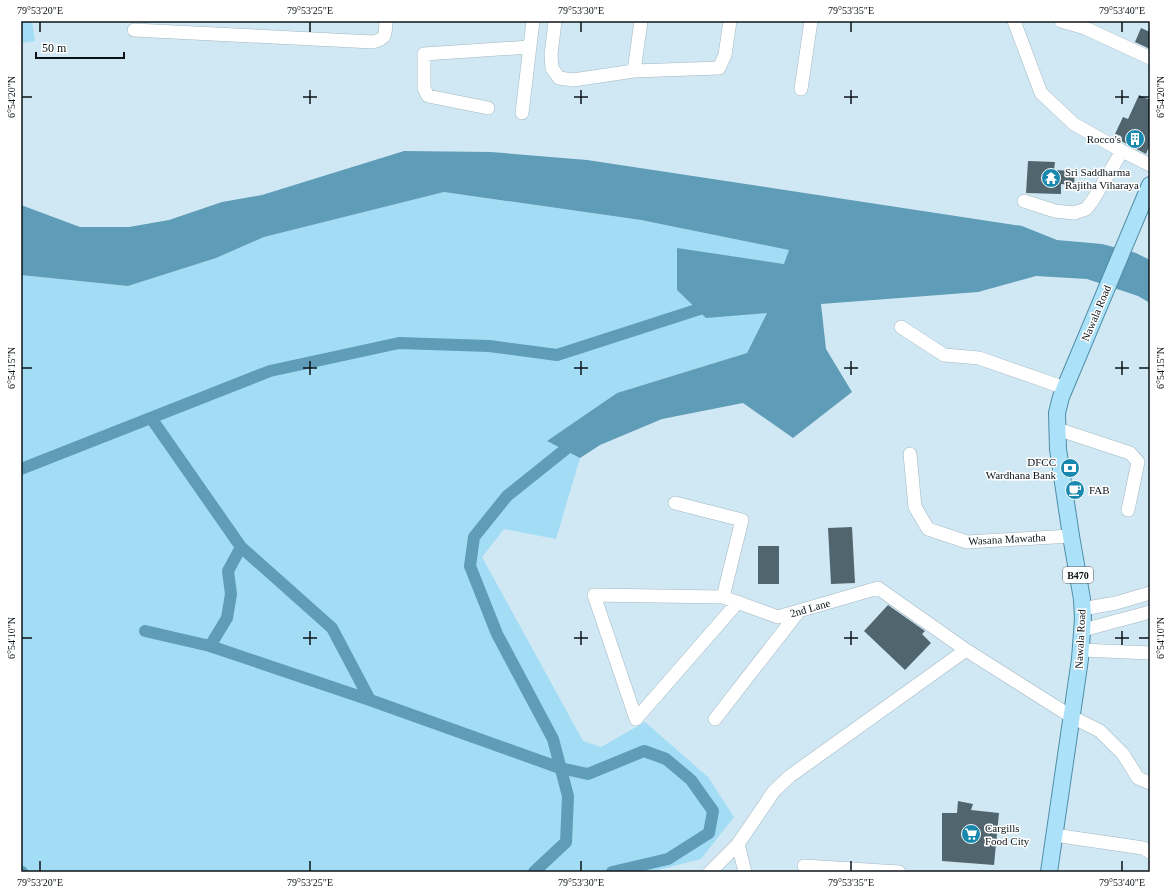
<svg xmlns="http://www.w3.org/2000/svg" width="1171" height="893" font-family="'Times New Roman',serif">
<rect width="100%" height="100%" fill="#d0e8f3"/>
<path fill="#a3dcf5" d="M21 21H32L35 41 21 43Z
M444 192 641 220 790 250 785 264 678 249 767 313 747 353 617 393 548 441 580 458 556 539 504 529 482 557 583 741 601 747 645 722 708 777 734 817 701 859 650 872H21V275L128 286 216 258 264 237Z"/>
<path fill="#5f9cb7" d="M404 151 491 152 587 160 1022 226 1057 240 1102 244 1136 253 1150 260V303L1138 296 1087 279 1036 276 978 292 821 304 826 349 852 392 793 438 743 403 662 419 600 445 580 458 547 441 617 393 747 353 767 313 706 318 677 290V248L784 264 789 250 641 220 444 192 264 237 216 258 128 286 21 275V205L80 227H129L169 220 222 202 262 195Z"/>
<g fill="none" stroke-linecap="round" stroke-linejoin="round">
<path stroke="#5f9cb7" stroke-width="12" d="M151 418 241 547 332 628 370 700 560 768 588 774 644 751 666 759 691 780 713 811 709 833 668 859 612 872
M21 469 270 371 399 343 489 346 557 355 712 305
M145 631 210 646 370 700
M210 646 227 618 231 594 228 571 241 547
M21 872H22
M534 872 566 842 568 796 553 739 497 634 470 566 474 537 507 496 577 440"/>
</g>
<path fill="#51656f" d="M1141 28 1150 32V49L1135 42Z
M1139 95 1150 100V144L1146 154 1119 140 1121 136 1115 134 1123 117 1128 119Z
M1028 161 1055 162 1054 170 1075 171 1074 185 1061 184V194L1026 193Z
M852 527 855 583 831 584 828 528Z
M758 546H779V584H758Z
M888 605 925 631 922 634 931 643 905 670 864 631Z
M958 801 973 804 971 810 999 813 994 865 942 861V813H957Z"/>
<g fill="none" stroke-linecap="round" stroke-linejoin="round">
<defs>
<path id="minor" d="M555 21 551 55 552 68 559 78 573 80 634 71
M641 21 634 71 719 68 725 55 730 21
M1014 21 1041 93 1074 124 1122 151 1150 165
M1061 21 1085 28 1150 58
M134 30 373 42C387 38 385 35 386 21
M801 89 811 21
M488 108 428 96 424 88V54L530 47
M522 113 533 21
M1024 201 1055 211 1074 213 1086 209 1093 200 1122 151
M901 327 944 355 979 358 1065 388
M1057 429 1130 453 1138 462 1128 510
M910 454 915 507 928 529 967 542 1071 536
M675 503 742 520 723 597
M1082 609 1116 603 1150 593
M1083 630 1150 612
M1081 650 1150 653
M636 719 594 595 723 597 778 617 878 588 966 650 1072 717 1100 731 1123 754 1138 778 1150 783
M636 719 738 602
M715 719 799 611
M1054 835 1143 848 1150 852
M738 844 745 872
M804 866 899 872
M710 872 738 844 774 791 790 776 966 650"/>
<path id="major" d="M1049 872 1080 659 1083 619 1082 599 1071 536 1058 449 1057 413 1061 397 1150 185"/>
</defs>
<use href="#minor" stroke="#a2b8c3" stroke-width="14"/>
<use href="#major" stroke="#4f8da7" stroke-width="18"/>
<use href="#minor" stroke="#fff" stroke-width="13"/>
<use href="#major" stroke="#abe2f9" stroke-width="16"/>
</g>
<path fill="none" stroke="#0b1317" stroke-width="1.5" d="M40 22V32M310 22V32M581 22V32M851 22V32M1122 22V32M310 90V104M581 90V104M851 90V104M1122 90V104M22 97H32M303 97H317M574 97H588M844 97H858M1115 97H1129M1139 97H1149M310 361V375M581 361V375M851 361V375M1122 361V375M22 368H32M303 368H317M574 368H588M844 368H858M1115 368H1129M1139 368H1149M310 631V645M581 631V645M851 631V645M1122 631V645M22 638H32M303 638H317M574 638H588M844 638H858M1115 638H1129M1139 638H1149M40 861V871M310 861V871M581 861V871M851 861V871M1122 861V871"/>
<defs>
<symbol id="building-disc" viewBox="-11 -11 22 22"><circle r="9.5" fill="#1988ae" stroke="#fff"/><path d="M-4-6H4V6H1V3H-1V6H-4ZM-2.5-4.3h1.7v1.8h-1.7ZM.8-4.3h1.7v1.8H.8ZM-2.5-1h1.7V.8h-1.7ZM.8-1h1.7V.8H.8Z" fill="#fff"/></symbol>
<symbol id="temple-disc" viewBox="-11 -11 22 22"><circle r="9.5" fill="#1988ae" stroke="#fff"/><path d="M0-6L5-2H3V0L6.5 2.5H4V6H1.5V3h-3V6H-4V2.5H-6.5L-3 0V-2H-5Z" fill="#fff"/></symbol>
<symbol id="bank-disc" viewBox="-11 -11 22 22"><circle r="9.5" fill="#1988ae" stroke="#fff"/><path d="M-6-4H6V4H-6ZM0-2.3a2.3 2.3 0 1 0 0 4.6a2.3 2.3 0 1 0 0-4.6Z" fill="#fff"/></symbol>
<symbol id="cafe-disc" viewBox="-11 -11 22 22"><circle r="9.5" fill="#1988ae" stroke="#fff"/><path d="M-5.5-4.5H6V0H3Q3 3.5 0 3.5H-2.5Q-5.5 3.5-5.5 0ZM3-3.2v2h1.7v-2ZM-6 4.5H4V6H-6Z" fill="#fff"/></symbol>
<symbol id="supermarket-disc" viewBox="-11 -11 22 22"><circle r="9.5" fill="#1988ae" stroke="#fff"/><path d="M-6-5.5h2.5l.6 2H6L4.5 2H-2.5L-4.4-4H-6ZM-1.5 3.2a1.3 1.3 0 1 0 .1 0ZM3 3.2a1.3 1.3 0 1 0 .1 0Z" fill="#fff"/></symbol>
</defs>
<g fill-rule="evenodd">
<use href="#building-disc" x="1124" y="128" width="22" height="22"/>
<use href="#temple-disc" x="1040" y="167" width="22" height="22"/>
<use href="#bank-disc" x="1059" y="457" width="22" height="22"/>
<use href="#cafe-disc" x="1064" y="479" width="22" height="22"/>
<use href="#supermarket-disc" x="960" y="823" width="22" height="22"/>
</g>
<g text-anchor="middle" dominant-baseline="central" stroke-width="3" stroke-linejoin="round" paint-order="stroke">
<rect fill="#fff" stroke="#545a5d" stroke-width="1" x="1063" y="567" width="30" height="16" rx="3"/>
<g font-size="10" font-weight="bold" fill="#0b1317">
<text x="1078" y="575">B470</text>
</g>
<g font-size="11" fill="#0b1317" stroke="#fff" text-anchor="start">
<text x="1121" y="139" text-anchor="end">Rocco's</text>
<text x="1065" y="172">Sri Saddharma<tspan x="1065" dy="13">Rajitha Viharaya</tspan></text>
<text x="1056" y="462" text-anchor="end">DFCC<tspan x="1056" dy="13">Wardhana Bank</tspan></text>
<text x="1089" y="490">FAB</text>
<text x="985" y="828">Cargills<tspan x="985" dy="13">Food City</tspan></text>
</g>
<g font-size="11" fill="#0b1317" stroke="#fff">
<text transform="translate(1096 313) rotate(-67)">Nawala Road</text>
<text transform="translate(1007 539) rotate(-3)">Wasana Mawatha</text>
<text transform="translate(810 608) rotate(-16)">2nd Lane</text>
<text transform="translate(1080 639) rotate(-87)">Nawala Road</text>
</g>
</g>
<rect width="1171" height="893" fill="none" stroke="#ffffff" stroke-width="44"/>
<path d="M36 52v6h88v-6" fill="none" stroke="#0b1317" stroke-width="2"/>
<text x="42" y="52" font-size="12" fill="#0b1317" stroke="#ffffff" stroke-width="3" paint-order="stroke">50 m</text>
<rect x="22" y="22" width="1127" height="849" fill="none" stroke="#0b1317" stroke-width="1.5"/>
<g font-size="10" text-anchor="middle" fill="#0b1317">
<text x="40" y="14">79°53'20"E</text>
<text x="310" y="14">79°53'25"E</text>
<text x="581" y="14">79°53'30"E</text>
<text x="851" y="14">79°53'35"E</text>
<text x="1122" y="14">79°53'40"E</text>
<text transform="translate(11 97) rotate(-90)" y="4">6°54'20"N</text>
<text transform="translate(1160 97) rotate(-90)" y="4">6°54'20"N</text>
<text transform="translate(11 368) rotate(-90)" y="4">6°54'15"N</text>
<text transform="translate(1160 368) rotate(-90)" y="4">6°54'15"N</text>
<text transform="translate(11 638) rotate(-90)" y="4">6°54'10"N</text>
<text transform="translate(1160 638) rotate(-90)" y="4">6°54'10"N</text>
<text x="40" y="886">79°53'20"E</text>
<text x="310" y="886">79°53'25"E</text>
<text x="581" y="886">79°53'30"E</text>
<text x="851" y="886">79°53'35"E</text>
<text x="1122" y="886">79°53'40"E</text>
</g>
</svg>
